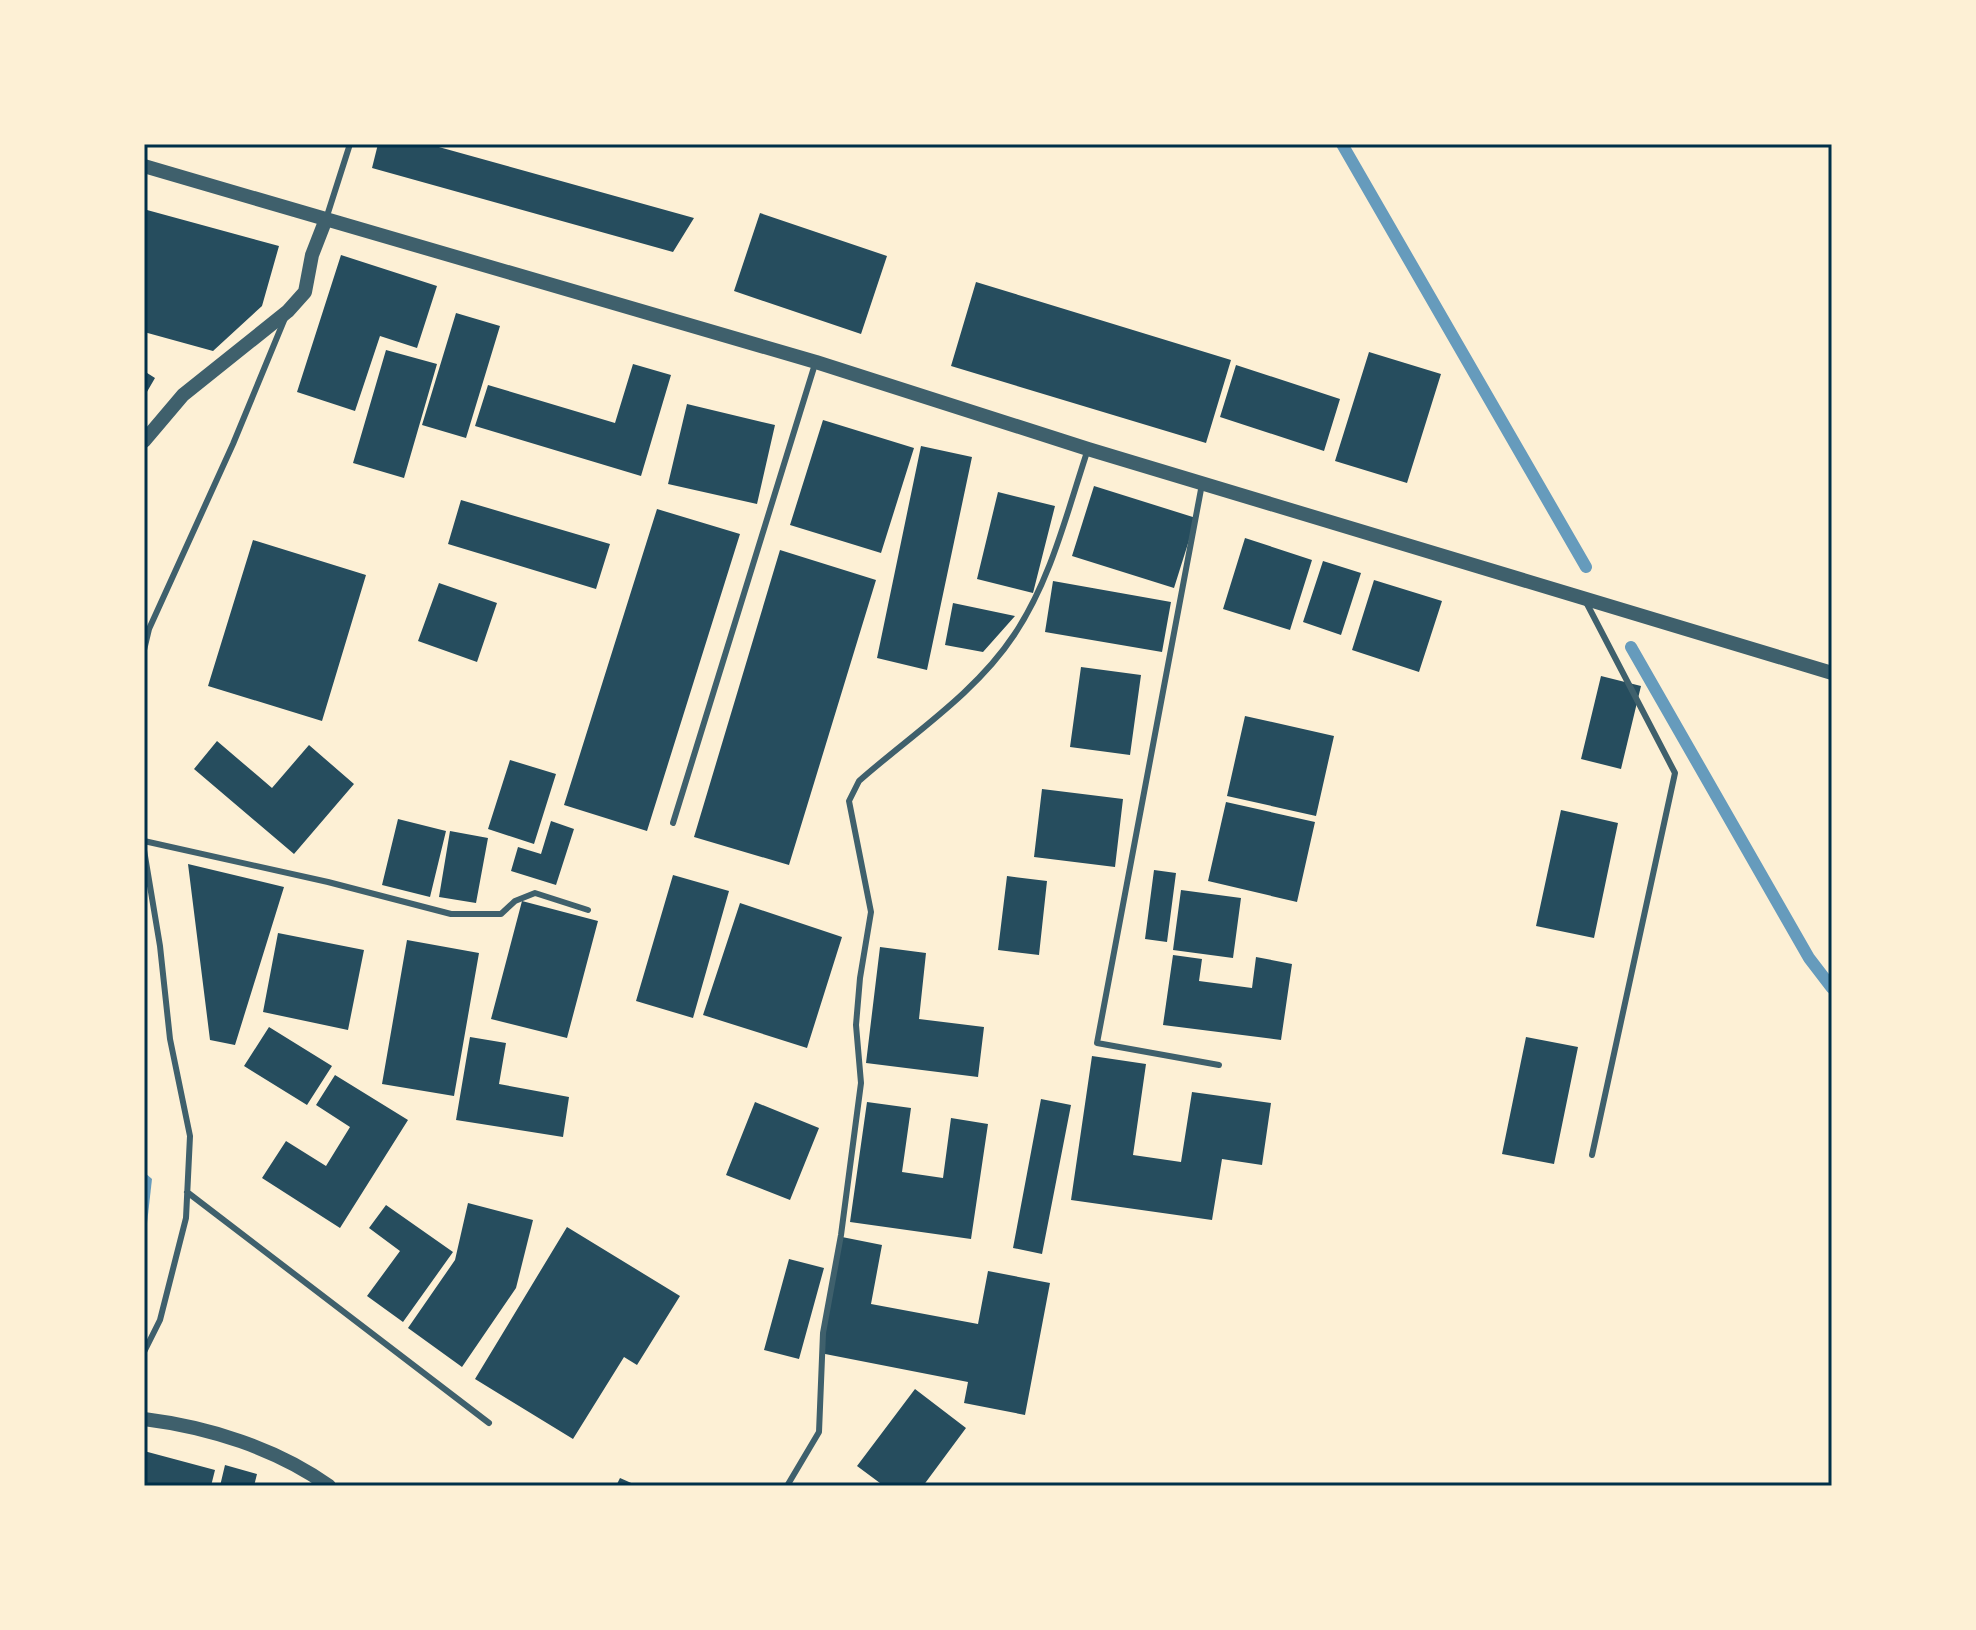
<svg xmlns="http://www.w3.org/2000/svg" width="1976" height="1630" font-family="'Playfair Display',serif">
<rect width="100%" height="100%" fill="#fdf0d5"/>
<path fill="#669bbc" d="M144 1172 152 1179 144 1250Z"/>
<g fill="none" stroke-linecap="round" stroke-linejoin="round">
<path stroke="#669bbc" stroke-width="12" d="M1342 144 1586 567
M1631 647 1809 958 1832 988"/>
</g>
<path fill="#264d5e" d="M378 144H428L694 218 673 252 372 168Z
M147 210 279 246 262 306 213 351 144 332V219Z
M760 213 887 256 861 334 734 291Z
M341 255 437 286 417 348 380 336 355 411 297 392Z
M976 282 1231 360 1206 443 951 366Z
M456 313 500 326 466 438 422 425Z
M386 350 437 364 404 478 353 463Z
M1369 352 1441 374 1407 483 1335 461Z
M633 364 671 375 641 476 475 426 488 385 615 423Z
M1236 365 1340 399 1324 451 1220 417Z
M144 371 155 378 144 397Z
M687 404 775 425 757 504 668 484Z
M823 420 914 448 881 553 790 525Z
M921 446 972 457 927 670 877 658Z
M1094 486 1196 518 1174 588 1072 556Z
M998 492 1055 506 1033 593 977 579Z
M461 500 610 544 596 589 448 544Z
M657 509 740 534 647 831 564 805Z
M1245 538 1312 560 1290 630 1223 609Z
M253 540 366 575 322 721 208 686Z
M780 550 876 580 789 865 694 837Z
M1323 561 1361 573 1341 635 1303 622Z
M1374 580 1442 601 1419 672 1352 650Z
M1053 581 1171 602 1162 652 1045 632Z
M439 583 497 603 477 662 418 641Z
M953 603 1015 616 983 652 945 645Z
M1081 667 1141 675 1130 755 1070 747Z
M1601 676 1641 686 1621 769 1581 759Z
M1245 716 1334 736 1316 816 1227 796Z
M217 741 272 788 309 745 354 784 294 854 194 769Z
M510 760 556 774 534 844 488 829Z
M1042 789 1123 799 1115 867 1034 857Z
M1226 802 1315 822 1297 902 1208 881Z
M1561 810 1618 823 1594 938 1536 926Z
M398 819 446 831 430 897 382 885Z
M551 821 574 829 556 885 511 871 518 847 541 854Z
M450 831 488 838 476 903 439 897Z
M188 864 284 887 235 1045 210 1040Z
M1154 870 1176 873 1167 942 1145 939Z
M673 875 729 891 693 1018 636 1001Z
M1007 876 1047 881 1039 955 998 950Z
M1181 890 1241 898 1233 958 1173 950Z
M522 901 598 921 567 1038 491 1019Z
M740 903 842 937 807 1048 703 1015Z
M278 933 364 950 348 1030 263 1012Z
M407 940 479 953 454 1096 382 1084Z
M880 947 926 953 919 1019 984 1027 978 1077 866 1063Z
M1173 955 1202 959 1199 981 1252 988 1256 957 1292 964 1281 1040 1163 1025Z
M269 1027 332 1066 307 1105 244 1066Z
M470 1037 506 1043 499 1084 569 1097 563 1137 456 1120Z
M1526 1037 1578 1047 1554 1164 1502 1154Z
M1092 1056 1146 1064 1133 1155 1181 1162 1192 1092 1271 1103 1262 1165 1222 1159 1212 1220 1071 1200Z
M335 1075 408 1120 340 1228 262 1178 286 1141 326 1166 350 1127 316 1105Z
M1041 1099 1071 1105 1042 1254 1013 1248Z
M755 1102 819 1128 790 1200 726 1175Z
M867 1102 911 1108 902 1172 943 1178 951 1118 988 1124 971 1239 850 1222Z
M468 1203 533 1220 516 1288 462 1367 408 1328 455 1260Z
M386 1205 453 1252 403 1322 367 1296 400 1251 369 1228Z
M567 1227 680 1296 637 1365 624 1357 573 1439 475 1379Z
M842 1237 882 1245 871 1304 978 1324 988 1271 1050 1283 1025 1415 964 1403 968 1382 820 1353Z
M789 1259 824 1268 799 1359 764 1350Z
M915 1389 966 1428 923 1486H884L857 1466Z
M144 1451 215 1470 211 1486H144Z
M225 1465 257 1474 254 1486H220Z
M620 1478 638 1486H616Z"/>
<g fill="none" stroke-linecap="round" stroke-linejoin="round">
<path stroke="#3f606c" stroke-width="6" d="M326 219 350 144
M1202 484 1097 1043 1219 1065
M1586 602 1675 773 1592 1155
M144 650 149 629 233 444 285 318
M673 823 815 364
M144 841 328 882 451 914H501L515 901 535 893 588 910
M144 850 160 946 170 1039 190 1136 186 1218 160 1320 144 1352
M187 1192 489 1423
M787 1486 819 1432 823 1333 841 1235 861 1083 856 1025 860 978 871 912 849 801 859 781C911 735 975 694 1014 635 1051 580 1067 512 1088 449"/>
<path stroke="#3f606c" stroke-width="14" d="M144 166 816 362 1088 449 1832 673
M144 441 183 395 288 311 305 292 312 255 326 219
M144 1419C208 1427 276 1448 329 1486"/>
</g>
<rect width="1976" height="1630" fill="none" stroke="#fdf0d5" stroke-width="292"/>
<rect x="146" y="146" width="1684" height="1338" fill="none" stroke="#003049" stroke-width="3"/>
</svg>
